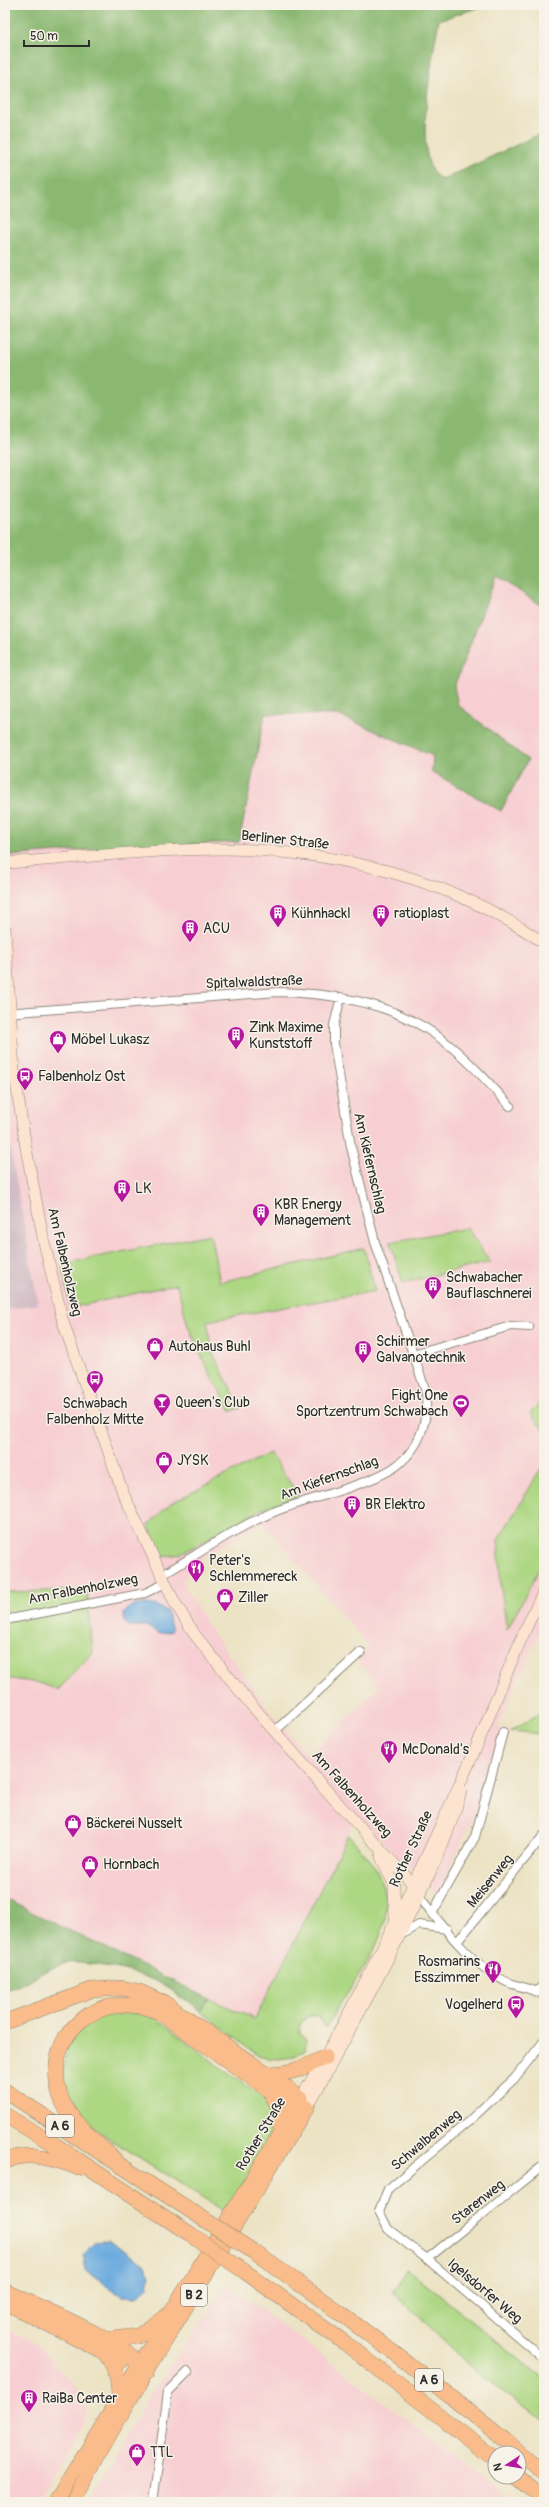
<svg xmlns="http://www.w3.org/2000/svg" width="549" height="2507" font-family="Pangolin,sans-serif">
<rect width="100%" height="100%" fill="#f7f3e8"/>
<filter id="ink" filterUnits="userSpaceOnUse"><feTurbulence type="fractalNoise" baseFrequency=".025" numOctaves="2"/><feDisplacementMap in="SourceGraphic" scale="8" xChannelSelector="R" yChannelSelector="G"/><feConvolveMatrix kernelMatrix="1 2 1 2 8 2 1 2 1" color-interpolation-filters="sRGB"/></filter>
<filter id="wash" filterUnits="userSpaceOnUse"><feTurbulence type="fractalNoise" baseFrequency=".012" numOctaves="4" result="noise"/><feDisplacementMap in="SourceGraphic" scale="16" xChannelSelector="R" yChannelSelector="G"/><feGaussianBlur stdDeviation="0.9" result="paint"/><feColorMatrix in="noise" values="0 0 0 0 0 0 0 0 0 0 0 0 0 0 0 0 0 1.4 0 .05"/><feComposite in="paint" operator="in"/></filter>
<g filter="url(#wash)">
<rect width="100%" height="100%" fill="#ece3c4"/>
<path fill="#f7cfd2" fill-rule="evenodd" d="M496 576 544 607V1622L497 1727 510 1731 438 1896 354 1814 348 1835 255 2019 5 1899V856L100 849 251 715H338L433 756 528 760 458 705 454 687ZM263 1523 369 1646 358 1662 379 1687 309 1756 271 1712 207 1625 182 1580 205 1555Z
M228 2284 473 2470 510 2502H88L154 2389Z
M9 2331 36 2342 78 2391 88 2413 40 2502H5V2366L11 2354Z"/>
<path fill="#d2bdc6" d="M5 1118 38 1304 5 1310Z"/>
<path fill="#add783" stroke="#6c8157" d="M467 1228 490 1262 403 1283 390 1242Z
M210 1234 220 1282 364 1248 375 1291 207 1321 212 1352 241 1408 231 1411 205 1364 188 1326 177 1284 70 1308 62 1264Z
M544 1397V1430L530 1414Z
M270 1453 299 1496 262 1509 180 1554 162 1557 148 1525 171 1503Z
M544 1464V1560L507 1630 501 1589 498 1540Z
M87 1590 93 1652 58 1690 40 1683 5 1678V1592Z
M544 1711V1734L510 1731Z
M348 1835C357 1846 372 1859 378 1873 382 1884 388 1900 386 1912 383 1950 344 1994 326 2028L318 2016H309C302 2021 300 2025 300 2033L306 2040 305 2050C289 2060 273 2062 255 2053L200 2011 210 1999 255 2019Z
M122 2010 156 2018 232 2076 263 2096 270 2104 273 2113V2134L227 2213 96 2130 74 2112 63 2085 65 2051 70 2039 96 2016Z
M407 2269 544 2379V2421L475 2370 393 2292Z"/>
<path fill="#8ab871" stroke="#5a724e" d="M5 5H487L439 20C433 53 415 144 433 172 435 175 439 178 442 180L544 132V607L496 576 454 687 458 705 528 760 501 811 432 772 433 756 338 715 265 714 239 842 100 849 5 856Z
M5 1899 210 1999 200 2011C164 1982 145 1973 99 1965 88 1964 74 1961 63 1964 42 1970 26 1985 5 1990Z"/>
<path fill="#6baade" stroke="#4b6a84" d="M144 1604 155 1605 167 1611 172 1631 160 1634 146 1626H128L124 1621V1613L131 1606Z
M109 2240 144 2264 150 2275 148 2287 136 2298 122 2297 86 2270 83 2254 95 2242Z"/>
</g>
<g filter="url(#ink)">
<g fill="none" stroke-linecap="round" stroke-linejoin="round">
<defs>
<path id="street" d="M5 1013 278 992C334 993 394 1003 440 1038 466 1057 488 1082 510 1106
M413 1354 511 1326 529 1327
M162 1575C200 1553 236 1527 276 1511 307 1499 378 1483 400 1463 422 1444 428 1419 426 1392L375 1242 351 1147 334 1044V1025L341 997
M5 1620 145 1593 166 1583
M276 1730 361 1652
M419 1896C442 1926 473 1967 509 1983 521 1987 533 1989 544 1995
M433 1912 475 1837 503 1732
M401 1935 419 1925 447 1929
M457 1942 544 1835
M538 1991 544 1983
M544 2041 514 2079 469 2121 388 2189 379 2211 388 2229 427 2259 544 2359
M427 2259 544 2165
M153 2502 168 2392 188 2372"/>
<path id="secondary" d="M5 863C78 858 152 849 225 849 337 850 452 879 544 943
M5 929 14 1070 26 1148 44 1242 63 1322 123 1493 175 1603 195 1635 248 1701 334 1799 412 1883 419 1896
M381 1857 394 1884 395 1916
M301 2098C364 1992 416 1880 467 1768 494 1709 514 1648 544 1591
M307 2108C346 2038 385 1968 419 1896 436 1861 451 1828 461 1791"/>
<path id="primary" d="M55 2502 301 2098
M71 2502 140 2384 307 2108"/>
<path id="highway" d="M5 2022 91 1990 122 1988 140 1992 166 2004 295 2094
M265 2074C291 2074 302 2069 325 2057
M269 2090 279 2107 281 2131
M5 2091 199 2216
M5 2115 55 2145 190 2234
M115 2160C96 2141 68 2121 60 2095 41 2032 102 1987 159 2012L268 2089 296 2106 307 2108
M5 2162C26 2149 58 2160 79 2168
M254 2252C354 2321 451 2394 544 2473
M244 2271 345 2343 495 2459
M5 2291C48 2312 116 2336 147 2372
M5 2302 121 2361
M106 2340 138 2336 168 2315
M105 2353C116 2367 119 2380 119 2398
M517 2477 544 2499"/>
</defs>
<use href="#street" stroke="#8c8778" stroke-width="10"/>
<use href="#secondary" stroke="#8c8778" stroke-width="12"/>
<use href="#primary" stroke="#8c8778" stroke-width="14"/>
<use href="#highway" stroke="#8c8778" stroke-width="16"/>
<use href="#street" stroke="#fff" stroke-width="8"/>
<use href="#secondary" stroke="#fde4d0" stroke-width="11"/>
<use href="#primary" stroke="#f9bc8a" stroke-width="13"/>
<use href="#highway" stroke="#f9bc8a" stroke-width="15"/>
<defs>
<path id="highway-bridge" d="M199 2216 254 2252
M190 2234 244 2271"/>
</defs>
<use href="#highway-bridge" stroke="#8c8778" stroke-width="16" stroke-linecap="butt"/>
<use href="#highway-bridge" stroke="#f9bc8a" stroke-width="15"/>
</g>
</g>
<defs>
<symbol id="building-pin" viewBox="-11 -11 22 30"><path d="M0 17L-7.5 6A9.5 9.5 0 1 1 7.5 6Z" fill="#b5179e" stroke="#f7f3e8"/><path d="M-4-6H4V6H1V3H-1V6H-4ZM-2.5-4.3h1.7v1.8h-1.7ZM.8-4.3h1.7v1.8H.8ZM-2.5-1h1.7V.8h-1.7ZM.8-1h1.7V.8H.8Z" fill="#fff"/></symbol>
<symbol id="shop-pin" viewBox="-11 -11 22 30"><path d="M0 17L-7.5 6A9.5 9.5 0 1 1 7.5 6Z" fill="#b5179e" stroke="#f7f3e8"/><path d="M-5-2.5h2.3a2.7 3.5 0 0 1 5.4 0H5L5.5 6h-11ZM-1.5-2.5h3a1.5 2.3 0 0 0-3 0Z" fill="#fff"/></symbol>
<symbol id="bus-pin" viewBox="-11 -11 22 30"><path d="M0 17L-7.5 6A9.5 9.5 0 1 1 7.5 6Z" fill="#b5179e" stroke="#f7f3e8"/><path d="M-5-6H5V4H4V6H2V4H-2V6H-4V4H-5ZM-3.5-4V0h7V-4ZM-3.5 1.2v1.5H-2V1.2ZM2 1.2v1.5H3.5V1.2Z" fill="#fff"/></symbol>
<symbol id="bar-pin" viewBox="-11 -11 22 30"><path d="M0 17L-7.5 6A9.5 9.5 0 1 1 7.5 6Z" fill="#b5179e" stroke="#f7f3e8"/><path d="M-6-5H6L.8 .8V4.5H3.5V6h-7V4.5H-.8V.8Z" fill="#fff"/></symbol>
<symbol id="stadium-pin" viewBox="-11 -11 22 30"><path d="M0 17L-7.5 6A9.5 9.5 0 1 1 7.5 6Z" fill="#b5179e" stroke="#f7f3e8"/><path d="M0-5a6.5 5 0 1 0 0 10a6.5 5 0 1 0 0-10ZM-3.5-1.8h7v3.6h-7Z" fill="#fff"/></symbol>
<symbol id="restaurant-pin" viewBox="-11 -11 22 30"><path d="M0 17L-7.5 6A9.5 9.5 0 1 1 7.5 6Z" fill="#b5179e" stroke="#f7f3e8"/><path d="M-5-6h1v4h1v-4h1v4h1v-4h1v5L-1.5 .5V6h-2V.5L-5-1ZM5-6V6H3V1.5H1.5Q1.5-4 5-6Z" fill="#fff"/></symbol>
</defs>
<g fill-rule="evenodd">
<use href="#building-pin" x="268" y="903" width="20" height="27"/>
<use href="#building-pin" x="371" y="903" width="20" height="27"/>
<use href="#building-pin" x="180" y="918" width="20" height="27"/>
<use href="#building-pin" x="226" y="1025" width="20" height="27"/>
<use href="#shop-pin" x="48" y="1029" width="20" height="27"/>
<use href="#bus-pin" x="15" y="1066" width="20" height="27"/>
<use href="#building-pin" x="112" y="1178" width="20" height="27"/>
<use href="#building-pin" x="251" y="1202" width="20" height="27"/>
<use href="#building-pin" x="423" y="1275" width="20" height="27"/>
<use href="#shop-pin" x="145" y="1336" width="20" height="27"/>
<use href="#building-pin" x="353" y="1339" width="20" height="27"/>
<use href="#bus-pin" x="85" y="1369" width="20" height="27"/>
<use href="#bar-pin" x="152" y="1392" width="20" height="27"/>
<use href="#stadium-pin" x="451" y="1393" width="20" height="27"/>
<use href="#shop-pin" x="154" y="1450" width="20" height="27"/>
<use href="#building-pin" x="342" y="1494" width="20" height="27"/>
<use href="#restaurant-pin" x="186" y="1558" width="20" height="27"/>
<use href="#shop-pin" x="215" y="1587" width="20" height="27"/>
<use href="#restaurant-pin" x="379" y="1739" width="20" height="27"/>
<use href="#shop-pin" x="63" y="1813" width="20" height="27"/>
<use href="#shop-pin" x="80" y="1854" width="20" height="27"/>
<use href="#restaurant-pin" x="483" y="1959" width="20" height="27"/>
<use href="#bus-pin" x="506" y="1994" width="20" height="27"/>
<use href="#building-pin" x="19" y="2388" width="20" height="27"/>
<use href="#shop-pin" x="127" y="2442" width="20" height="27"/>
</g>
<g text-anchor="middle" dominant-baseline="central" stroke-width="3" stroke-linejoin="round" paint-order="stroke">
<g fill="#f7f3e8" stroke="#686764" stroke-width="1">
<rect x="46" y="2115" width="28" height="22" rx="3"/>
<rect x="181" y="2284" width="26" height="22" rx="3"/>
<rect x="415" y="2369" width="28" height="22" rx="3"/>
</g>
<g font-size="13" font-weight="bold" fill="#2b2b2b">
<text x="60" y="2126">A 6</text>
<text x="194" y="2295">B 2</text>
<text x="429" y="2380">A 6</text>
</g>
<g font-size="14" fill="#2b2b2b" stroke="#f7f3e8">
<text transform="translate(285 840) rotate(6)">Berliner Straße</text>
<text transform="translate(254 982) rotate(-2)">Spitalwaldstraße</text>
<text transform="translate(370 1163) rotate(77)">Am Kiefernschlag</text>
<text transform="translate(65 1262) rotate(77)">Am Falbenholzweg</text>
<text transform="translate(329 1478) rotate(-20)">Am Kiefernschlag</text>
<text transform="translate(83 1589) rotate(-11)">Am Falbenholzweg</text>
<text transform="translate(352 1794) rotate(48)">Am Falbenholzweg</text>
<text transform="translate(411 1849) rotate(-65)">Rother Straße</text>
<text transform="translate(490 1881) rotate(-51)">Meisenweg</text>
<text transform="translate(261 2134) rotate(-59)">Rother Straße</text>
<text transform="translate(426 2140) rotate(-40)">Schwalbenweg</text>
<text transform="translate(478 2202) rotate(-38)">Starenweg</text>
<text transform="translate(485 2291) rotate(40)">Igelsdorfer Weg</text>
</g>
<g font-size="14" fill="#2b2b2b" stroke="#f7f3e8" text-anchor="start">
<text x="291" y="913">Kühnhackl</text>
<text x="394" y="913">ratioplast</text>
<text x="203" y="928">ACU</text>
<text x="249" y="1027">Zink Maxime<tspan x="249" dy="16">Kunststoff</tspan></text>
<text x="71" y="1039">Möbel Lukasz</text>
<text x="38" y="1076">Falbenholz Ost</text>
<text x="135" y="1188">LK</text>
<text x="274" y="1204">KBR Energy<tspan x="274" dy="16">Management</tspan></text>
<text x="446" y="1277">Schwabacher<tspan x="446" dy="16">Bauflaschnerei</tspan></text>
<text x="376" y="1341">Schirmer<tspan x="376" dy="16">Galvanotechnik</tspan></text>
<text x="168" y="1346">Autohaus Buhl</text>
<text x="448" y="1395" text-anchor="end">Fight One<tspan x="448" dy="16">Sportzentrum Schwabach</tspan></text>
<text x="175" y="1402">Queen's Club</text>
<text x="95" y="1403" text-anchor="middle">Schwabach<tspan x="95" dy="16">Falbenholz Mitte</tspan></text>
<text x="177" y="1460">JYSK</text>
<text x="365" y="1504">BR Elektro</text>
<text x="209" y="1560">Peter's<tspan x="209" dy="16">Schlemmereck</tspan></text>
<text x="238" y="1597">Ziller</text>
<text x="402" y="1749">McDonald's</text>
<text x="86" y="1823">Bäckerei Nusselt</text>
<text x="103" y="1864">Hornbach</text>
<text x="480" y="1961" text-anchor="end">Rosmarins<tspan x="480" dy="16">Esszimmer</tspan></text>
<text x="503" y="2004" text-anchor="end">Vogelherd</text>
<text x="42" y="2398">RaiBa Center</text>
<text x="150" y="2452">TTL</text>
</g>
</g>
<rect width="549" height="2507" fill="none" stroke="#f7f3e8" stroke-width="20"/>
<g transform="translate(507 2465) rotate(258)"><circle r="19" fill="#f7f3e8" stroke="#a5a39c"/>
<path d="M0-3L7 15L0 10L-7 15Z" fill="#b5179e"/>
<text y="-6" font-size="11" font-weight="bold" text-anchor="middle" fill="#2b2b2b">N</text>
</g>
<path d="M24 40v6h65v-6" fill="none" stroke="#2b2b2b" stroke-width="2"/>
<text x="30" y="40" font-size="12" fill="#2b2b2b" stroke="#f7f3e8" stroke-width="3" paint-order="stroke">50 m</text>
</svg>
